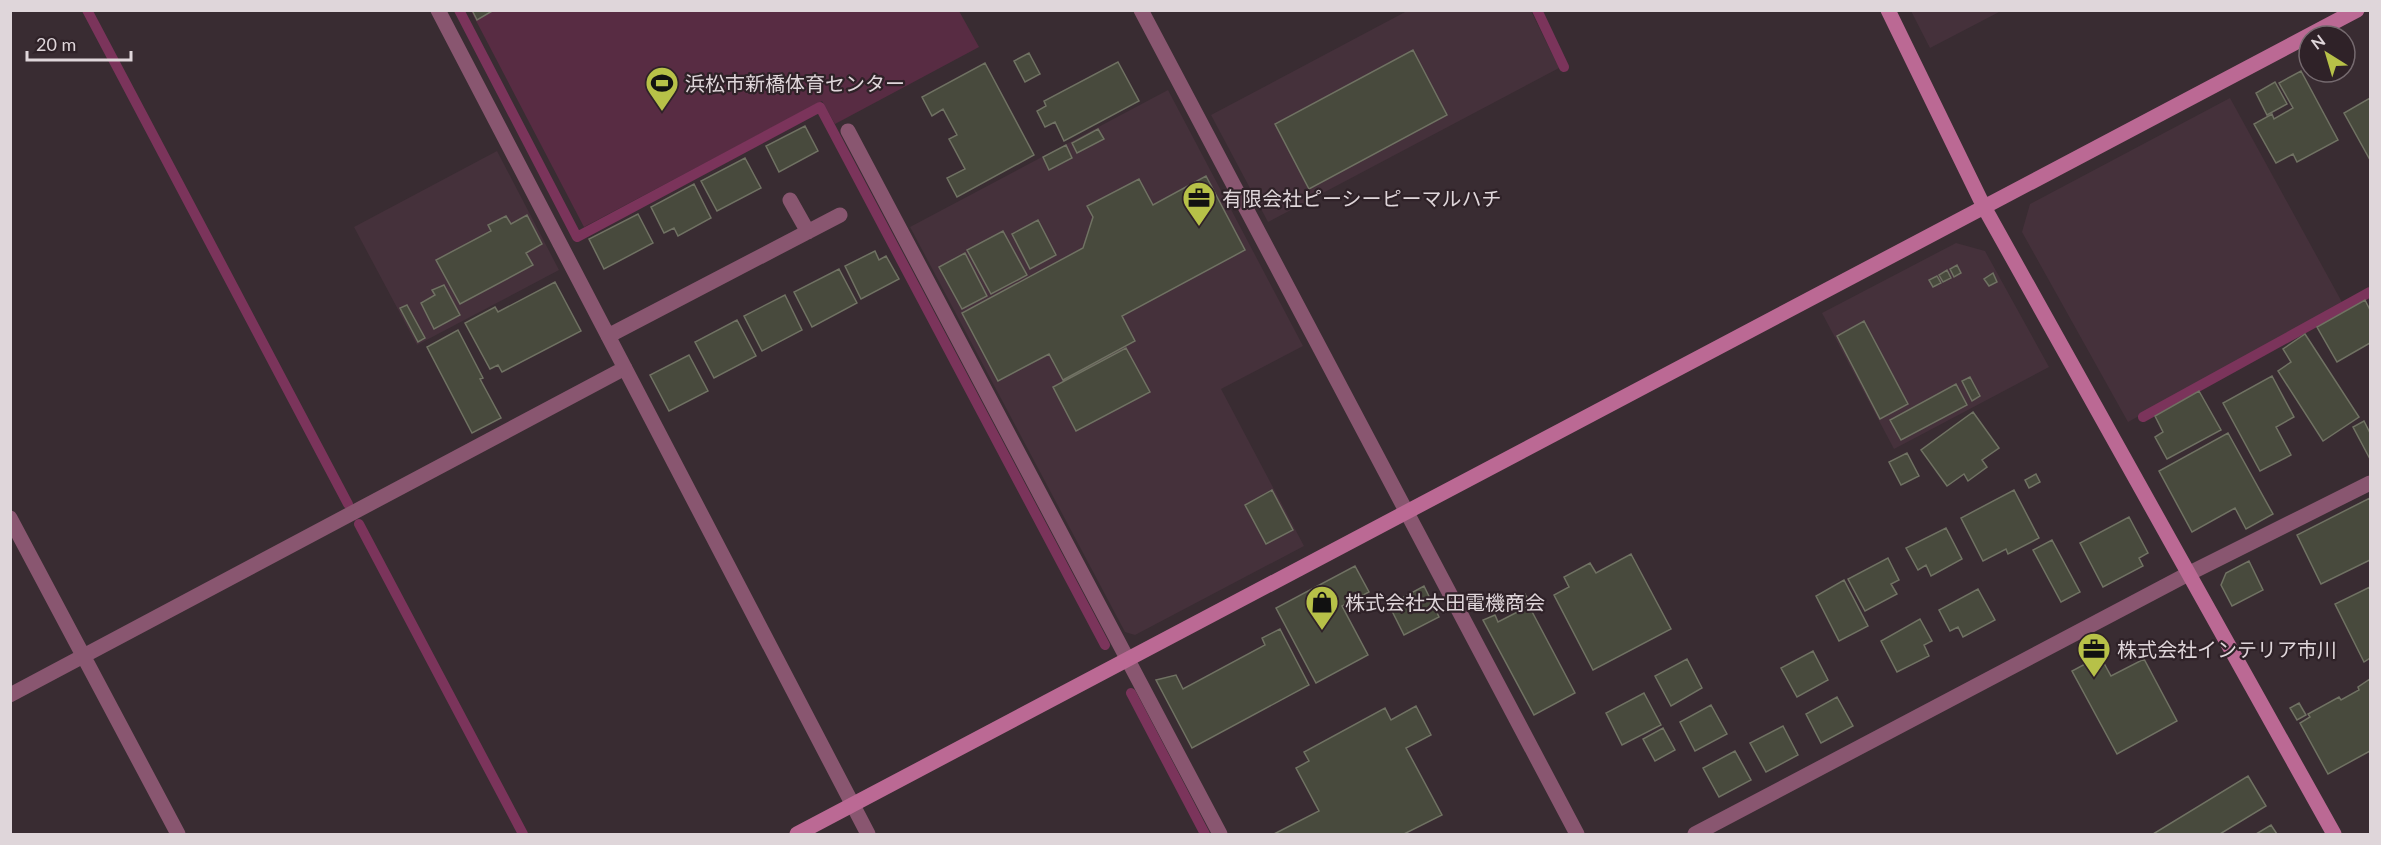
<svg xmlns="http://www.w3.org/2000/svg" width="2381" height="845" font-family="Lato,'Noto Sans JP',sans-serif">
<rect width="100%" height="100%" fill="#392c32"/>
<path fill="#45313b" d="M1407 11H1531L1559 68 1268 222 1211 115Z
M1911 11H2001L1930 48Z
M1168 90 1303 346 1221 389 1304 546 1135 635 1125 632 910 227Z
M2230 98 2343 304 2128 422 2022 232 2030 204Z
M497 151 559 270 417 345 354 227Z
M1956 243 1985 251 2049 367 1894 449 1822 313Z"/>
<path fill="#582c43" d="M471 11H959L979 47 835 124 822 101 584 227Z"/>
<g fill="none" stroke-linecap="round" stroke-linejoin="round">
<path stroke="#7b345b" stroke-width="10" d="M87 10 348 504
M459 10 577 237 820 107 1105 645
M1537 10 1564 67
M2143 417 2370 292
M359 524 523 834
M1131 693 1205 834"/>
</g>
<path fill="#484a3d" stroke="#707263" stroke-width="1.5" d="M472 10H494L477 20Z
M1413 50 1447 115 1309 189 1275 124Z
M1029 53 1040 74 1025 82 1014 61Z
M1118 62 1139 101 1064 141 1055 122 1045 127 1037 111 1046 106 1044 101Z
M985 63 1034 155 957 197 947 178 965 169 949 139 957 135 943 109 932 116 922 97Z
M2301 71 2338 140 2297 162 2293 154 2276 163 2254 124 2272 114 2274 119 2293 108 2279 83Z
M2275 82 2287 104 2267 115 2256 93Z
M2370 98V157L2369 158 2344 113Z
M805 126 818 151 779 172 766 146Z
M1098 129 1104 139 1077 153 1072 143Z
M1066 145 1072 158 1049 170 1043 157Z
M745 158 761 188 717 211 701 181Z
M1206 176 1245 250 1122 316 1135 341 1063 380 1049 354 998 381 962 313 1083 248 1093 217 1087 206 1139 179 1153 205Z
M694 184 711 218 678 236 674 228 664 233 651 207Z
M638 214 653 243 604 269 589 239Z
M527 215 542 244 526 253 533 265 460 304 436 260 491 231 488 225 506 216 511 224Z
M1038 220 1056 255 1030 269 1012 234Z
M1003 231 1027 275 991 294 967 250Z
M875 251 879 260 886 256 899 279 861 299 845 266Z
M965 253 987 296 962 309 939 267Z
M1957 265 1961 273 1954 277 1950 269Z
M839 269 857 303 812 327 794 292Z
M1947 270 1951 278 1943 282 1939 275Z
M1993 273 1997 282 1989 286 1984 279Z
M1937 276 1941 283 1933 287 1929 280Z
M555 282 581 331 502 372 498 365 490 369 465 323 495 307 498 312Z
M444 285 460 315 434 329 421 303 435 295 432 290Z
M785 295 802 330 762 351 744 316Z
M2365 300 2370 310V343L2337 362 2317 327Z
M407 305 425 338 418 342 400 308Z
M737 320 756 356 714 378 695 342Z
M1864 321 1908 404 1880 419 1837 336Z
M458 330 483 378 480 379 501 418 472 433 427 347Z
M2305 334 2359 417 2323 441 2278 371 2291 362 2283 349Z
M1126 348 1150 392 1076 431 1053 387Z
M689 355 708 391 669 411 650 375Z
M2272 376 2294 417 2276 427 2291 455 2260 471 2223 403Z
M1970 377 1980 396 1972 401 1962 381Z
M1956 384 1967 405 1901 440 1890 420Z
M2199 391 2221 430 2167 459 2155 437 2163 432 2155 416Z
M1973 412 1999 448 1982 460 1987 467 1968 481 1964 474 1947 486 1921 450Z
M2364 421 2370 433V459L2353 427Z
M2228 433 2273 514 2246 529 2235 508 2192 532 2159 471Z
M1907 453 1919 476 1901 485 1889 462Z
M2036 474 2040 482 2029 488 2025 480Z
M1272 490 1293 530 1266 544 1245 505Z
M2014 490 2039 538 2008 554 2006 549 1983 561 1961 518Z
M2370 498V560L2321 584 2297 535Z
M2129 517 2148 553 2139 558 2143 566 2103 587 2080 543Z
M1946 528 1962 559 1931 576 1926 565 1918 570 1906 548Z
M2052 540 2080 592 2061 602 2033 550Z
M1631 554 1671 629 1593 670 1554 595 1569 587 1564 577 1590 563 1596 573Z
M1888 558 1899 580 1891 584 1897 594 1865 611 1848 579Z
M2249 561 2263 590 2232 606 2221 585 2226 573Z
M1355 566 1369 592 1342 606 1368 655 1316 683 1276 608Z
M1844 580 1868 626 1839 641 1816 596Z
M1424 586 1439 617 1404 635 1389 605Z
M2370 587V658L2364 662 2335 604Z
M1978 589 1995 620 1963 637 1958 627 1950 631 1939 610Z
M1525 594 1530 603 1520 608 1515 599Z
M1529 606 1575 693 1534 715 1483 620 1495 615 1498 622Z
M1920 619 1932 641 1924 645 1929 656 1897 672 1881 641Z
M1280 629 1309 685 1192 748 1156 680 1176 675 1183 689 1265 645 1262 638Z
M1813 651 1828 680 1797 697 1781 668Z
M2100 656 2111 676 2144 659 2177 721 2117 754 2072 671Z
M1687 659 1702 688 1671 706 1655 676Z
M2370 679V751L2328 774 2300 723 2310 717 2308 714 2339 697 2341 700 2359 690 2358 687Z
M1644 693 1661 725 1622 745 1606 713Z
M1837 697 1853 726 1821 743 1806 714Z
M2299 703 2306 715 2297 720 2290 708Z
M1711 705 1727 734 1695 751 1680 722Z
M1416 706 1431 735 1406 748 1442 815 1404 834H1274L1319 811 1296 768 1309 761 1304 752 1385 708 1391 720Z
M1783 726 1798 755 1766 772 1750 743Z
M1663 728 1675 750 1655 761 1643 739Z
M1735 751 1751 780 1719 797 1703 768Z
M2248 776 2266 806 2220 834H2153Z
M2271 825 2277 834H2256Z"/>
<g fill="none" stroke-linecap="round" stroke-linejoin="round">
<path stroke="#895670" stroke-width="15" d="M438 10 868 834
M1141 10 1577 834
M848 131 1220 834
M790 200 808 232
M608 336 840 215
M10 518 178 834
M10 695 625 368
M1695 834 2188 574 2370 483"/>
<path stroke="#bb6994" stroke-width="15" d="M1888 10 1984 207 2334 834
M797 834 2357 10"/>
</g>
<defs>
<symbol id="stadium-pin" viewBox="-11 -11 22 30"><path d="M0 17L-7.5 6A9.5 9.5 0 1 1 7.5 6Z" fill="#b7c148" stroke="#2f2228"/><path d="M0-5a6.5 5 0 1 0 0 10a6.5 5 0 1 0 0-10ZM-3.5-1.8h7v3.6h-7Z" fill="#111"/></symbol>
<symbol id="office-pin" viewBox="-11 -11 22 30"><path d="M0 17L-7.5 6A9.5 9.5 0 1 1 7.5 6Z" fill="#b7c148" stroke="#2f2228"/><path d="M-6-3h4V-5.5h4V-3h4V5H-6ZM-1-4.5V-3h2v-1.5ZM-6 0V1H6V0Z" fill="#111"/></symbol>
<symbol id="shop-pin" viewBox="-11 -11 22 30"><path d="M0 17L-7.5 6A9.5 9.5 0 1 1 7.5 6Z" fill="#b7c148" stroke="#2f2228"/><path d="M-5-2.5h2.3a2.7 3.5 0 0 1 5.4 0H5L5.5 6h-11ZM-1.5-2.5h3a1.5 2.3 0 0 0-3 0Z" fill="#111"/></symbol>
</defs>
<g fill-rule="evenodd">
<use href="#stadium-pin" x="643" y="64" width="38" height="52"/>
<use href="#office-pin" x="1180" y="179" width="38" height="52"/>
<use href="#shop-pin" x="1303" y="583" width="38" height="52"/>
<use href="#office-pin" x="2075" y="630" width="38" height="52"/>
</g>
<g text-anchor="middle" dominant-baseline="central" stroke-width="4.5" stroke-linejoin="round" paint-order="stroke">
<g font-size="20" fill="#dfd6da" stroke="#2f2228" text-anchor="start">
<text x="685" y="83">浜松市新橋体育センター</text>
<text x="1222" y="198">有限会社ピーシーピーマルハチ</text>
<text x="1345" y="602">株式会社太田電機商会</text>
<text x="2117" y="649">株式会社インテリア市川</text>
</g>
</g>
<rect width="2381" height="845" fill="none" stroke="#dfd6da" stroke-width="24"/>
<g transform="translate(2327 54) rotate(323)"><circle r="28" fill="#2f2228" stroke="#756a6f" stroke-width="1.5"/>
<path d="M0-4.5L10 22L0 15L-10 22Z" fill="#b7c148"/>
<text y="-9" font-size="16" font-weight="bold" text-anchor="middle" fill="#dfd6da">N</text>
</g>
<path d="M27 51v9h104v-9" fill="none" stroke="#dfd6da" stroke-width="3"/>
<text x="36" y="51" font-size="18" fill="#dfd6da" stroke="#2f2228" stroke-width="4.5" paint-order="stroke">20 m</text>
</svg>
